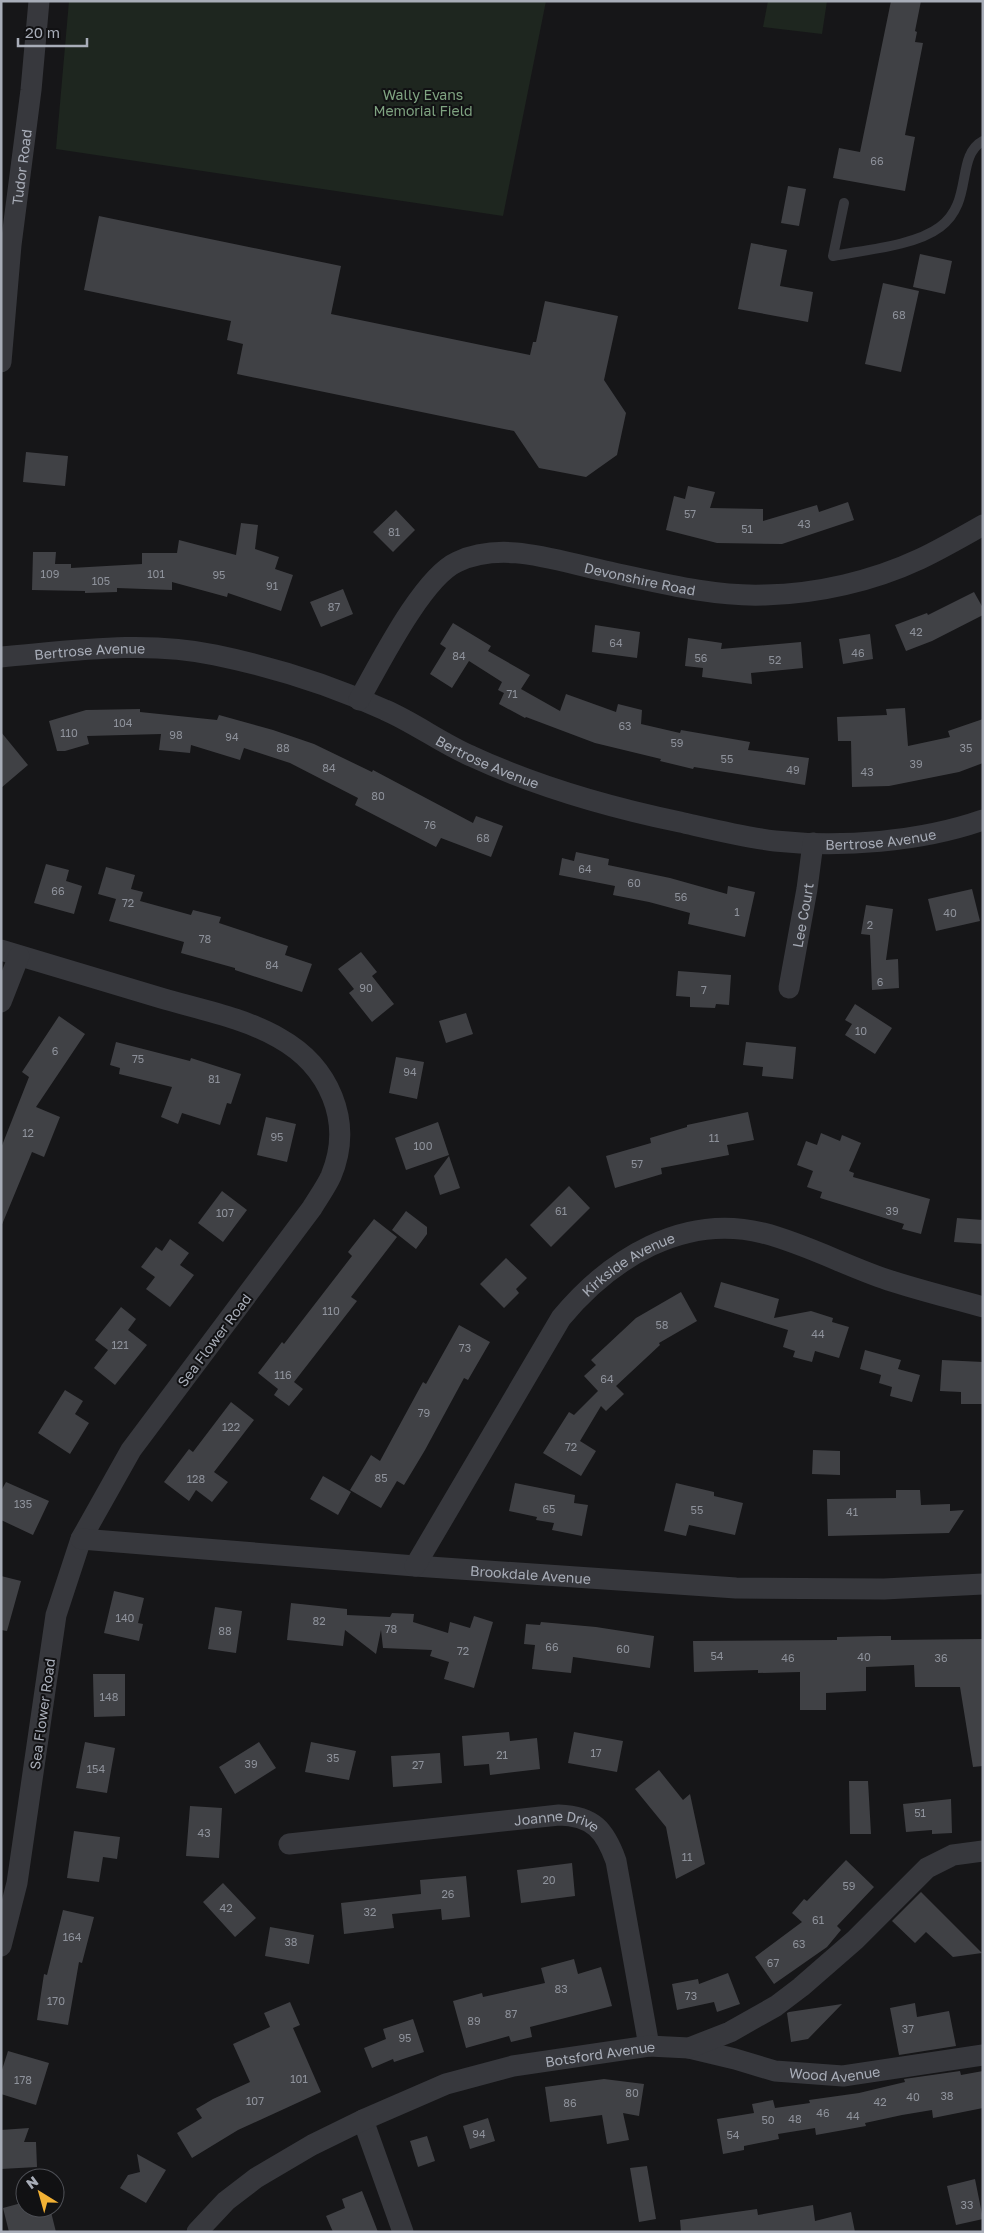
<svg xmlns="http://www.w3.org/2000/svg" width="984" height="2233" font-family="'Golos Text',sans-serif">
<rect width="100%" height="100%" fill="#161618"/>
<path fill="#1e261f" d="M69 1H546L503 216 56 149Z
M768 1H827L822 34 763 27Z"/>
<path fill="#404145" d="M891 1H921L915 31 917 32 915 42 923 43 905 135 915 137 905 191 833 178 839 148 860 152Z
M788 186 806 189 799 226 781 223Z
M99 216 341 266 331 314 530 355 533 342H536L545 301 618 316 604 380 626 413 617 455 586 477 539 468 514 431 237 374 243 344 227 340 231 321 84 290Z
M751 243 787 250 780 286 813 292 808 322 738 309Z
M920 254 952 261 945 294 913 287Z
M883 283 919 291 901 372 865 364Z
M26 452 68 456 65 486 23 482Z
M688 486 715 492 710 508 763 509V521L817 505 819 512 848 502 854 520 782 544 717 543 666 530 674 496 685 499Z
M396 510 415 530 393 552 373 532Z
M241 523 258 525 255 549 279 557 275 569 293 575 281 611 228 593 227 597 172 582V590L117 588V592L85 593V591L32 590 33 552H56L55 564H71V568L142 564V553H177L179 540 236 555Z
M343 589 353 614 321 627 310 602Z
M974 592 983 608V615L932 641 906 651 895 625 927 613 928 615Z
M453 623 491 646 488 651 530 675 521 689 560 711 566 694 616 712 618 704 642 710 641 724 680 733 681 730 750 742 748 750 809 758 805 785 694 767 693 769 660 761 661 759 595 743 526 717 525 718 499 704 504 693 498 690 502 682 469 661 452 688 430 674 446 648 440 644Z
M595 625 640 632 637 658 592 652Z
M870 634 873 659 843 664 839 639Z
M688 638 722 643 721 649 801 642 803 668 751 673 752 684 702 677 703 668 685 666Z
M905 708 908 746 950 737 948 731 983 719V763L959 772 889 786 852 787 851 741H838L837 717 887 715 886 709Z
M140 709V712L217 720 219 715 273 730 314 744 372 772 373 770 473 823 476 816 503 826 491 857 441 838 436 847 355 805 358 798 290 763 244 748 240 760 191 745 190 753 159 750 161 734 87 736 89 744 65 751H57L49 721 86 710Z
M1 732 28 765 1 788Z
M576 852 609 859 608 865 670 878 727 894 728 886 755 892 745 937 688 924 690 913 649 902 613 895 615 886 559 875 562 858 574 861Z
M46 864 69 870 66 881 82 886 74 914 34 903Z
M106 867 135 875 131 889 143 892 140 901 191 915 193 910 221 917 219 923 288 946 285 955 312 964 302 992 235 970V968L181 953 184 942 109 921 116 899 98 894Z
M972 889 980 921 936 931 928 899Z
M866 905 893 909 886 960 898 959 899 988 872 990 870 935 861 934Z
M361 952 377 972 372 976 394 1004 372 1022 349 993 354 989 338 969Z
M678 971 731 975 729 1005 716 1004 715 1008 690 1007V997L676 996Z
M855 1004 892 1028 875 1054 845 1035 852 1024 845 1020Z
M466 1013 473 1034 446 1043 439 1021Z
M59 1016 85 1034 36 1107 60 1117 44 1157 32 1152 1 1227V1148L29 1077 22 1072Z
M116 1042 190 1061 191 1058 241 1074 231 1104 227 1103 220 1125 182 1113 178 1124 161 1117 172 1087 119 1074 120 1068 110 1065Z
M746 1042 796 1047 793 1079 762 1076 763 1067 743 1065Z
M396 1057 424 1062 417 1099 389 1093Z
M748 1112 754 1140 727 1145 729 1155 661 1168 662 1174 615 1188 606 1156 651 1143 650 1138 687 1127V1125Z
M266 1117 296 1124 287 1162 257 1155Z
M438 1122 449 1155 406 1170 395 1138Z
M821 1133 840 1141 842 1135 861 1143 849 1171 854 1173 853 1177 930 1199 921 1234 902 1229 904 1224 820 1198 822 1192 807 1187 813 1171 797 1165 806 1141 817 1145Z
M449 1156 460 1188 440 1195 434 1176Z
M569 1186 590 1208 551 1247 530 1225Z
M222 1191 247 1210 223 1242 198 1223Z
M406 1211 427 1227V1234L416 1249 392 1230Z
M957 1218 983 1220V1244L954 1242Z
M374 1219 397 1237 351 1297 357 1301 294 1382 303 1389 289 1406 274 1395 278 1389 258 1373 282 1342 284 1344 352 1256 348 1252Z
M170 1239 189 1253 180 1265 194 1275 170 1307 146 1289 155 1277 141 1267 156 1247 162 1251Z
M506 1258 527 1278 516 1289 519 1293 504 1308 480 1284Z
M721 1282 779 1299 774 1318 811 1311 833 1318 832 1322 849 1327 839 1358 815 1351 812 1362 793 1357 795 1351 783 1347 788 1330 714 1307Z
M681 1292 697 1321 659 1343 660 1345 616 1386 624 1394 606 1411 601 1406 580 1441 596 1451 581 1476 543 1453 569 1412 574 1415 598 1391 584 1376 596 1365 591 1360 636 1318Z
M121 1307 136 1319 128 1330 147 1345 115 1385 94 1368 108 1350 95 1340Z
M459 1325 490 1342 468 1380 464 1378 425 1450 404 1485 397 1481 381 1508 350 1490 371 1455 380 1461 423 1382 426 1384Z
M865 1350 901 1360 898 1369 920 1375 912 1402 890 1396 892 1387 879 1383 881 1375 860 1369Z
M942 1360 983 1362V1404H961V1392L940 1391Z
M65 1390 83 1401 75 1414 89 1423 70 1454 38 1433Z
M231 1402 254 1420 214 1472 228 1482 212 1502 196 1490 189 1501 164 1482 189 1449 193 1452Z
M813 1450 840 1451V1475L812 1474Z
M323 1476 351 1492 338 1515 310 1499Z
M6 1482 49 1501 33 1535 1 1520V1491Z
M515 1483 575 1495 574 1503 588 1505 582 1536 552 1530 554 1523 536 1520 537 1517 509 1511Z
M676 1483 714 1492V1496L743 1503 735 1535 689 1525 686 1536 664 1531Z
M896 1490H920L921 1505 950 1504V1511L964 1510 949 1533 828 1536 827 1499 896 1498Z
M1 1576 21 1581 7 1631 1 1630Z
M114 1591 144 1598 138 1623 143 1624 139 1641 104 1633Z
M291 1603 347 1609V1615L390 1617 392 1613 414 1614 413 1622 448 1633 450 1622 470 1628 474 1616 493 1622 474 1688 444 1679 449 1662 430 1656 432 1650 383 1648 381 1630 376 1654 345 1630 343 1646 287 1640Z
M215 1607 242 1611 236 1653 208 1649Z
M541 1622 596 1627 654 1636 650 1668 573 1657 571 1673 532 1669 535 1645 524 1644 526 1624 540 1625Z
M880 1636H891V1640L983 1639V1766L973 1767 960 1687H915L914 1665 866 1667V1691L826 1693V1710H800V1672L758 1673V1670L694 1672 693 1641 837 1640V1637Z
M93 1674H125V1716L94 1717Z
M509 1732 510 1741 537 1738 540 1769 490 1775 489 1764 464 1766 462 1736Z
M574 1732 623 1741 617 1772 568 1763Z
M85 1742 115 1748 107 1793 76 1788Z
M259 1742 276 1768 235 1794 219 1767Z
M311 1742 356 1751 349 1780 305 1772Z
M440 1753 442 1783 393 1787 391 1756Z
M659 1770 683 1800 690 1794 705 1864 676 1879 666 1827 635 1789Z
M849 1781H868L871 1834H850Z
M951 1799 952 1833 932 1834V1830L906 1832 903 1804Z
M190 1806 222 1808 219 1858 186 1856Z
M74 1831 120 1837 117 1859 103 1857 99 1882 67 1878Z
M846 1860 874 1887 837 1926 841 1930 827 1947 774 1984 755 1957 802 1922 792 1913 804 1899 807 1901Z
M572 1863 575 1896 521 1903 517 1870Z
M466 1876 470 1917 442 1920 441 1909 392 1914 394 1928 344 1934 341 1903 421 1894 420 1880Z
M223 1883 256 1918 235 1937 203 1902Z
M921 1892 982 1953 953 1957 926 1932 915 1943 892 1921Z
M63 1910 94 1917 82 1963 79 1962 68 2025 37 2020 44 1974 47 1975Z
M270 1927 314 1935 309 1964 265 1956Z
M574 1959 578 1974 601 1967 612 2006 530 2027 532 2037 511 2042 509 2036 466 2048 453 2001 482 1993 483 1997 545 1983 541 1968Z
M728 1973 740 2004 717 2012 714 2002 677 2010 672 1984 698 1979 699 1984Z
M290 2002 300 2025 293 2028 321 2092 238 2130 192 2158 177 2133 202 2118 196 2109 213 2099 250 2082 233 2044 270 2027 264 2013Z
M915 2003 917 2017 949 2011 956 2046 899 2055 890 2008Z
M842 2004 808 2039 791 2042 787 2013 789 2012Z
M413 2019 424 2052 394 2062 393 2059 372 2068 364 2048 386 2039 383 2029Z
M8 2051 49 2063 36 2105 1 2094V2073Z
M960 2071 961 2075 983 2071V2108L933 2118 932 2110 902 2115 865 2123 866 2126 816 2135 815 2128 778 2134 779 2139 744 2146V2150L723 2154 717 2119 754 2113 752 2104 773 2100 775 2108 810 2103 809 2100 859 2093 905 2082 904 2079Z
M604 2079 644 2084 639 2116 623 2113 629 2140 607 2144 602 2115 550 2122 545 2087Z
M488 2118 495 2141 470 2149 463 2126Z
M29 2128 24 2142H36L37 2167 1 2169V2130Z
M427 2136 435 2161 418 2167 410 2141Z
M137 2154 166 2170 146 2203 120 2188 128 2175 140 2172Z
M647 2166 656 2219 639 2222 630 2168Z
M975 2179 983 2219 956 2225 947 2186Z
M362 2191 378 2232H333L326 2216 345 2208 342 2199Z
M25 2202V2208H50L56 2232H9L3 2208Z
M813 2205 815 2221 851 2212 855 2232H681L680 2220 757 2209 758 2215Z"/>
<g fill="none" stroke-linecap="round" stroke-linejoin="round">
<path stroke="#37383d" stroke-width="10" d="M844 203 833 256C864 250 915 246 940 227 974 202 955 156 983 141"/>
<g stroke="#37383d" stroke-width="21">
<path id="s1" d="M1 362 11 245 31 90 39 1"/>
<path id="s2" d="M1 657C72 651 145 640 215 655 273 667 331 685 385 710 415 723 441 743 471 756 538 787 608 807 680 822 711 829 743 837 775 841 841 848 920 842 983 820"/>
<path id="s3" d="M359 700C379 665 422 578 457 562 503 540 557 561 605 571 657 582 712 597 765 595 817 594 873 581 920 559 941 549 962 537 983 525"/>
<path d="M1 950C54 966 108 982 161 998 198 1009 245 1018 279 1038 329 1066 354 1121 331 1176 326 1187 318 1198 312 1208L131 1450 81 1539 56 1615 17 1883 1 1946"/>
<path id="s4" d="M789 988 807 889 813 843"/>
<path d="M1 1002 19 956"/>
<path id="s5" d="M81 1539 415 1566 736 1588 884 1589 983 1584"/>
<path id="s6" d="M415 1566 561 1318C610 1259 683 1213 763 1233 806 1244 846 1266 888 1280 919 1290 951 1298 983 1307"/>
<path id="s7" d="M289 1844 559 1815C593 1816 605 1830 616 1861L649 2046"/>
<path id="s8" d="M689 2048 735 2059 775 2071 843 2076 983 2055"/>
<path d="M363 2120 403 2232"/>
<path id="s9" d="M197 2232 226 2201 256 2178 312 2145 363 2120 446 2084 513 2066 649 2046 689 2048 730 2032 776 2006 801 1987 855 1940 927 1868 953 1855 983 1851"/>
</g>
</g>
<g text-anchor="middle" dominant-baseline="central" stroke-width="4" stroke-linejoin="round" paint-order="stroke">
<g font-size="11" fill="#8e929b">
<text x="877" y="160">66</text>
<text x="899" y="314">68</text>
<text x="690" y="513">57</text>
<text x="804" y="523">43</text>
<text x="747" y="528">51</text>
<text x="394" y="531">81</text>
<text x="50" y="573">109</text>
<text x="156" y="573">101</text>
<text x="219" y="574">95</text>
<text x="101" y="580">105</text>
<text x="272" y="585">91</text>
<text x="334" y="606">87</text>
<text x="916" y="631">42</text>
<text x="616" y="642">64</text>
<text x="858" y="652">46</text>
<text x="459" y="655">84</text>
<text x="701" y="657">56</text>
<text x="775" y="659">52</text>
<text x="512" y="693">71</text>
<text x="123" y="722">104</text>
<text x="625" y="725">63</text>
<text x="69" y="732">110</text>
<text x="176" y="734">98</text>
<text x="232" y="736">94</text>
<text x="677" y="742">59</text>
<text x="283" y="747">88</text>
<text x="966" y="747">35</text>
<text x="727" y="758">55</text>
<text x="916" y="763">39</text>
<text x="329" y="767">84</text>
<text x="793" y="769">49</text>
<text x="867" y="771">43</text>
<text x="378" y="795">80</text>
<text x="430" y="824">76</text>
<text x="483" y="837">68</text>
<text x="585" y="868">64</text>
<text x="634" y="882">60</text>
<text x="58" y="890">66</text>
<text x="681" y="896">56</text>
<text x="128" y="902">72</text>
<text x="737" y="911">1</text>
<text x="950" y="912">40</text>
<text x="870" y="924">2</text>
<text x="205" y="938">78</text>
<text x="272" y="964">84</text>
<text x="880" y="981">6</text>
<text x="366" y="987">90</text>
<text x="704" y="989">7</text>
<text x="861" y="1030">10</text>
<text x="55" y="1050">6</text>
<text x="138" y="1058">75</text>
<text x="410" y="1071">94</text>
<text x="214" y="1078">81</text>
<text x="28" y="1132">12</text>
<text x="277" y="1136">95</text>
<text x="714" y="1137">11</text>
<text x="423" y="1145">100</text>
<text x="637" y="1163">57</text>
<text x="561" y="1210">61</text>
<text x="892" y="1210">39</text>
<text x="225" y="1212">107</text>
<text x="331" y="1310">110</text>
<text x="662" y="1324">58</text>
<text x="818" y="1333">44</text>
<text x="120" y="1344">121</text>
<text x="465" y="1347">73</text>
<text x="283" y="1374">116</text>
<text x="607" y="1378">64</text>
<text x="424" y="1412">79</text>
<text x="231" y="1426">122</text>
<text x="571" y="1446">72</text>
<text x="381" y="1477">85</text>
<text x="196" y="1478">128</text>
<text x="23" y="1503">135</text>
<text x="549" y="1508">65</text>
<text x="697" y="1509">55</text>
<text x="852" y="1511">41</text>
<text x="125" y="1617">140</text>
<text x="319" y="1620">82</text>
<text x="391" y="1628">78</text>
<text x="225" y="1630">88</text>
<text x="552" y="1646">66</text>
<text x="623" y="1648">60</text>
<text x="463" y="1650">72</text>
<text x="717" y="1655">54</text>
<text x="864" y="1656">40</text>
<text x="788" y="1657">46</text>
<text x="941" y="1657">36</text>
<text x="109" y="1696">148</text>
<text x="596" y="1752">17</text>
<text x="502" y="1754">21</text>
<text x="333" y="1757">35</text>
<text x="251" y="1763">39</text>
<text x="418" y="1764">27</text>
<text x="96" y="1768">154</text>
<text x="920" y="1812">51</text>
<text x="204" y="1832">43</text>
<text x="687" y="1856">11</text>
<text x="549" y="1879">20</text>
<text x="849" y="1885">59</text>
<text x="448" y="1893">26</text>
<text x="226" y="1907">42</text>
<text x="370" y="1911">32</text>
<text x="818" y="1919">61</text>
<text x="72" y="1936">164</text>
<text x="291" y="1941">38</text>
<text x="799" y="1943">63</text>
<text x="773" y="1962">67</text>
<text x="561" y="1988">83</text>
<text x="691" y="1995">73</text>
<text x="56" y="2000">170</text>
<text x="511" y="2013">87</text>
<text x="474" y="2020">89</text>
<text x="908" y="2028">37</text>
<text x="405" y="2037">95</text>
<text x="299" y="2078">101</text>
<text x="23" y="2079">178</text>
<text x="632" y="2092">80</text>
<text x="947" y="2095">38</text>
<text x="913" y="2096">40</text>
<text x="255" y="2100">107</text>
<text x="880" y="2101">42</text>
<text x="570" y="2102">86</text>
<text x="823" y="2112">46</text>
<text x="853" y="2115">44</text>
<text x="795" y="2118">48</text>
<text x="768" y="2119">50</text>
<text x="479" y="2133">94</text>
<text x="733" y="2134">54</text>
<text x="967" y="2204">33</text>
</g>
<g font-size="14" fill="#7fa381" stroke="#111113">
<text x="423" y="94">Wally Evans<tspan x="423" dy="16">Memorial Field</tspan></text>
</g>
<g font-size="14" fill="#a8adb8" stroke="#111113">
<text stroke="none"><textPath href="#s1" startOffset="196">Tudor Road</textPath></text>
<text stroke="none"><textPath href="#s3" startOffset="358">Devonshire Road</textPath></text>
<text stroke="none"><textPath href="#s2" startOffset="89">Bertrose Avenue</textPath></text>
<text stroke="none"><textPath href="#s2" startOffset="509">Bertrose Avenue</textPath></text>
<text stroke="none"><textPath href="#s2" startOffset="914">Bertrose Avenue</textPath></text>
<text stroke="none"><textPath href="#s4" startOffset="74">Lee Court</textPath></text>
<text stroke="none"><textPath href="#s6" startOffset="375">Kirkside Avenue</textPath></text>
<text transform="translate(214 1340) rotate(-53)">Sea Flower Road</text>
<text stroke="none"><textPath href="#s5" startOffset="451">Brookdale Avenue</textPath></text>
<text transform="translate(42 1714) rotate(-82)">Sea Flower Road</text>
<text stroke="none"><textPath href="#s7" startOffset="270">Joanne Drive</textPath></text>
<text stroke="none"><textPath href="#s9" startOffset="450">Botsford Avenue</textPath></text>
<text stroke="none"><textPath href="#s8" startOffset="149">Wood Avenue</textPath></text>
</g>
</g>
<rect width="984" height="2233" fill="none" stroke="#a8adb8" stroke-width="5"/>
<g transform="translate(40 2193) rotate(323)"><circle r="24" fill="#111113" stroke="#4d4f55"/>
<path d="M0-4L9 19L0 12L-9 19Z" fill="#f2b134"/>
<text y="-8" font-size="14" font-weight="bold" text-anchor="middle" fill="#a8adb8">N</text>
</g>
<path d="M18 38v8h69v-8" fill="none" stroke="#a8adb8" stroke-width="2.5"/>
<text x="25" y="38" font-size="15" fill="#a8adb8" stroke="#111113" stroke-width="4" paint-order="stroke">20 m</text>
</svg>
